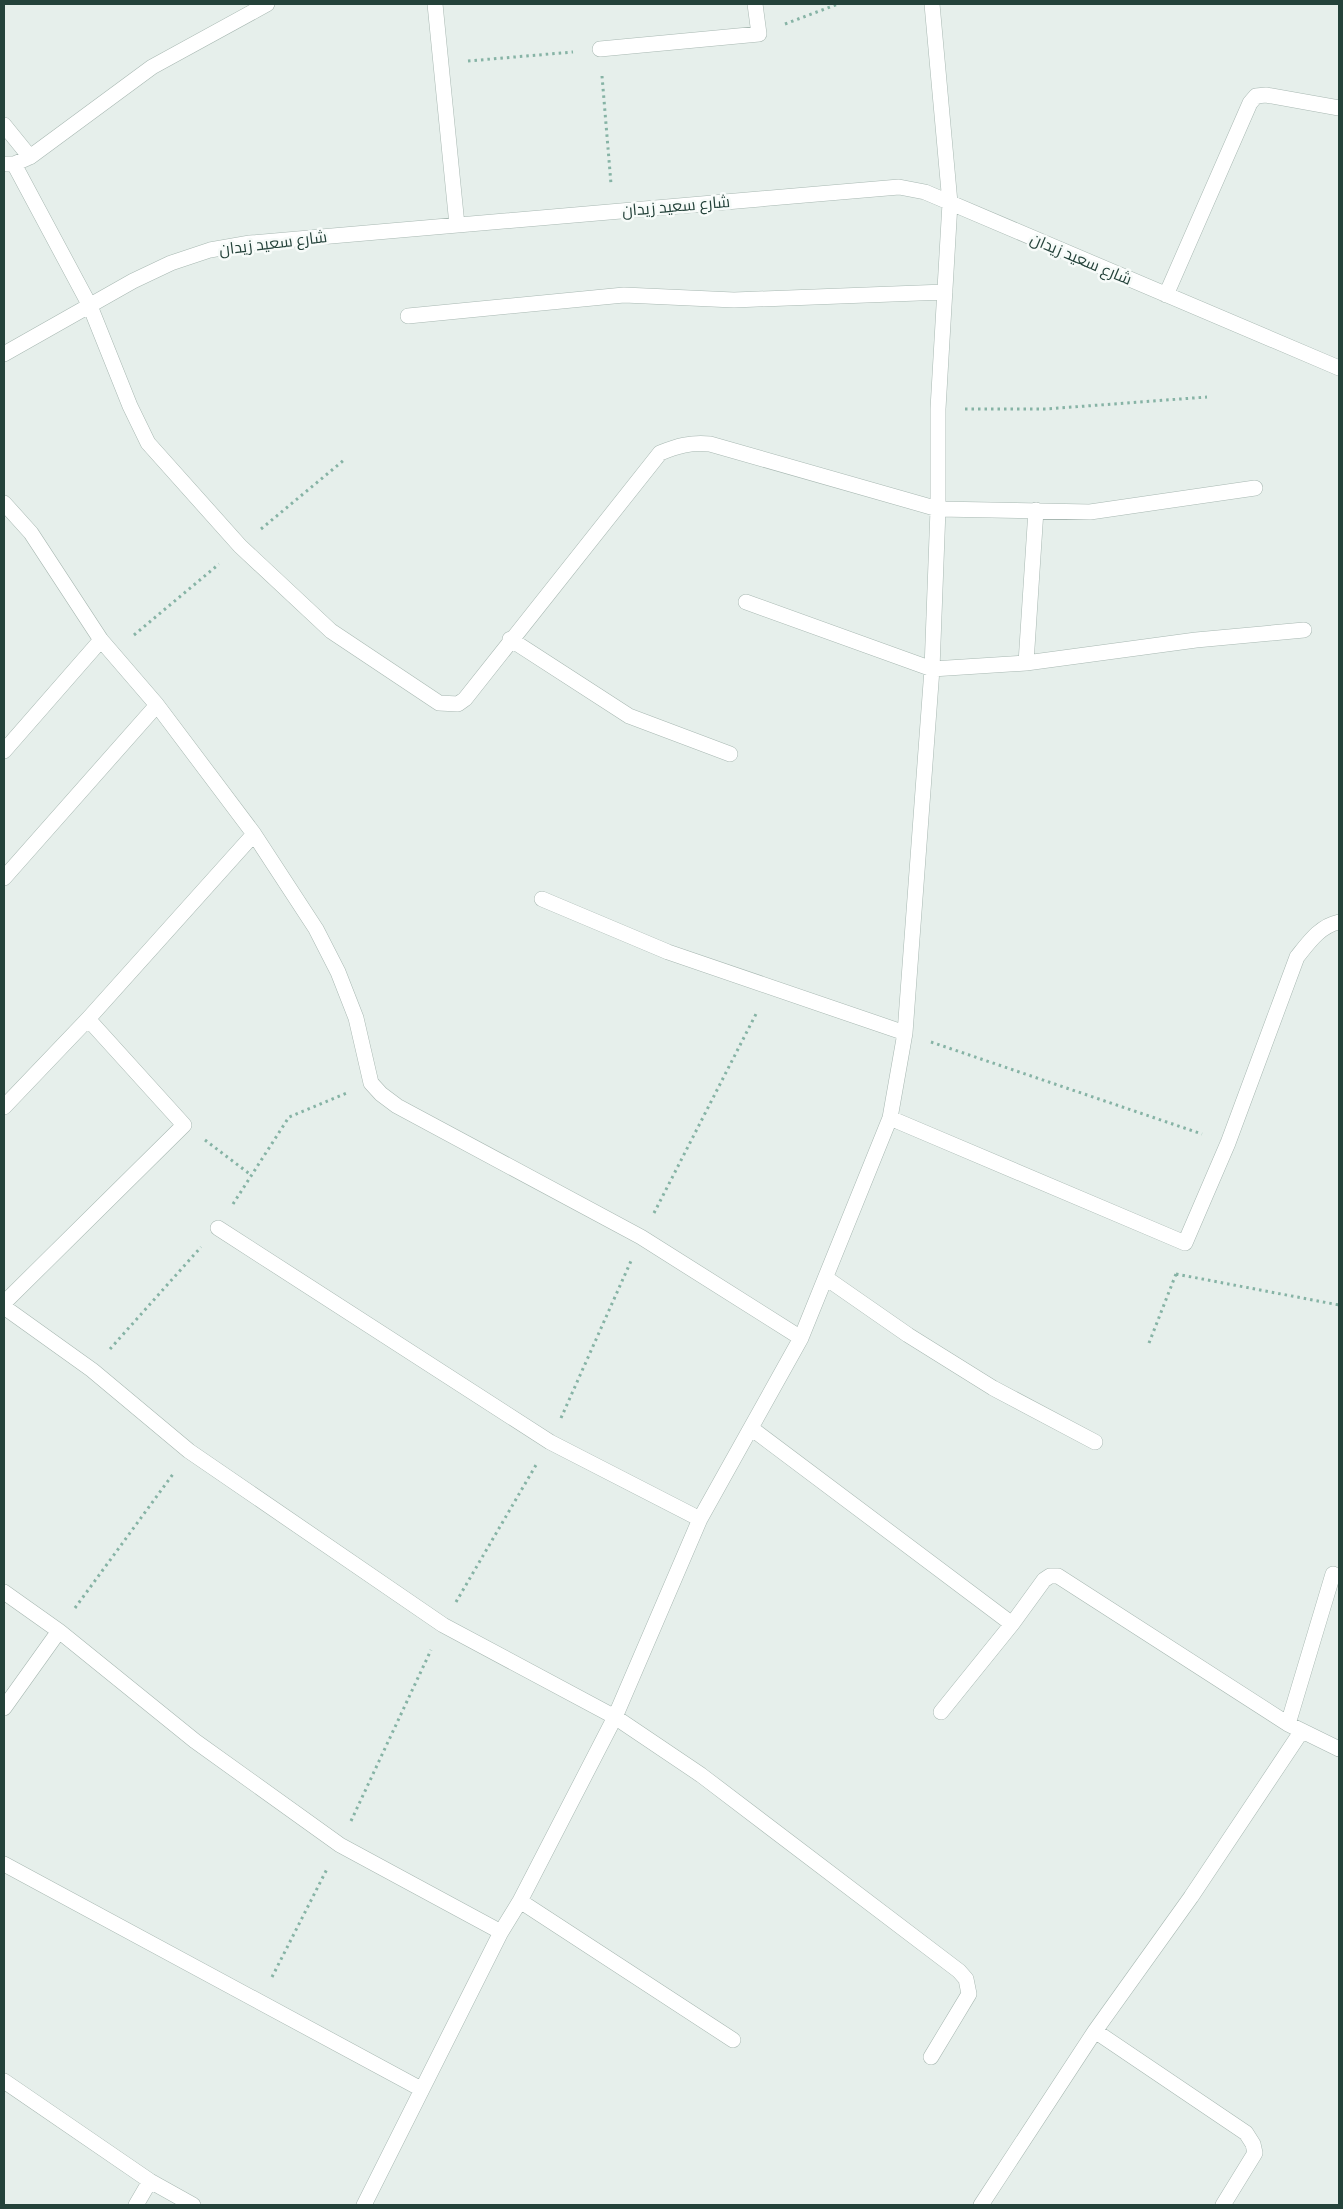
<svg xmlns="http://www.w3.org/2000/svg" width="1343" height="2209" font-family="Karla,Cairo,sans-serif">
<rect width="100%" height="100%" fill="#e6efeb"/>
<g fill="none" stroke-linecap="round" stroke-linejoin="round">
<defs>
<path id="minor" d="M435 4 457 225
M600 49 759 34 755 4
M4 125 30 157
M6 164H14L30 157 152 67 267 4
M14 164 90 306 130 406 148 443 240 546 331 631 439 703 458 704 465 699 660 453C677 446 691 442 710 444L938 509 1090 512 1255 488
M1166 295 1250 103 1256 96 1266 95 1339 108
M408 316 624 295 734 300 945 292
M4 354 133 281 171 263 210 250 250 243 899 187 925 192 1339 368
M4 503 31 533 101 640 157 705 254 834 316 929 338 972 356 1018 371 1083 381 1094 397 1106 641 1237 801 1338
M746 602 932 669 1026 663 1196 640 1304 630
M510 639 629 716 730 754
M1026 663 1036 510
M4 751 101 640
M4 878 157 705
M542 899 668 952 905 1033
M4 1107 88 1019 254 834
M890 1118 1185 1243 1228 1143 1297 957C1309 942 1320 926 1339 922
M218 1228 550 1442 700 1519
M826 1278 908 1335 993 1388 1095 1442
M4 1303 184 1125 88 1019
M4 1307 92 1370 189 1451 443 1625 615 1717 701 1775 959 1971 966 1979 969 1994 931 2057
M751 1428 1012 1624
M4 1592 59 1631 195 1741 340 1845 501 1932
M4 1708 59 1631
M941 1712 1012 1624 1044 1580 1050 1576H1058L1288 1724 1339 1749
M1288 1724 1333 1574
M4 1864 421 2089
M520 1901 733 2040
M1095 2031 1246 2133 1253 2144 1255 2153 1223 2205
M4 2081 150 2181 193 2205
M136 2205 150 2181
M364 2205 501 1932 520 1901 615 1717 700 1519 801 1338 890 1118 905 1033 932 669 938 509V409L950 203 932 4
M981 2205 1095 2031 1191 1897 1301 1732"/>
</defs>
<use href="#minor" stroke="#a8b8b2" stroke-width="16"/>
<path stroke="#86b3a5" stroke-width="3" stroke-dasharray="2.5 4" stroke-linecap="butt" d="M785 24 838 4
M468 61 573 52
M602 76 611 184
M965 409H1046L1207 397
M261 529 344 460
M134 635 219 564
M931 1042 1202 1134
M205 1140 251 1175
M233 1204 289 1117 347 1093
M654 1213 757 1012
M1176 1274 1339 1305
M1149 1343 1176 1274
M110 1349 201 1247
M561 1418 631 1261
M456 1602 536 1465
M75 1608 173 1474
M351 1821 431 1650
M272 1977 327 1869"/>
<use href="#minor" stroke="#fff" stroke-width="15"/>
</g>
<g text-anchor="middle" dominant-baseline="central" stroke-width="5" stroke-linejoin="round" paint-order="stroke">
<g font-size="16" fill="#24423a" stroke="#f7fbf9">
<text transform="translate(676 206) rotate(-5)">شارع سعيد زيدان</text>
<text transform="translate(273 243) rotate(-7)">شارع سعيد زيدان</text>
<text transform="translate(1081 259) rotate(23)">شارع سعيد زيدان</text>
</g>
</g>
<rect width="1343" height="2209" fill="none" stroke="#24423a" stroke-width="10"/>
</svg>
